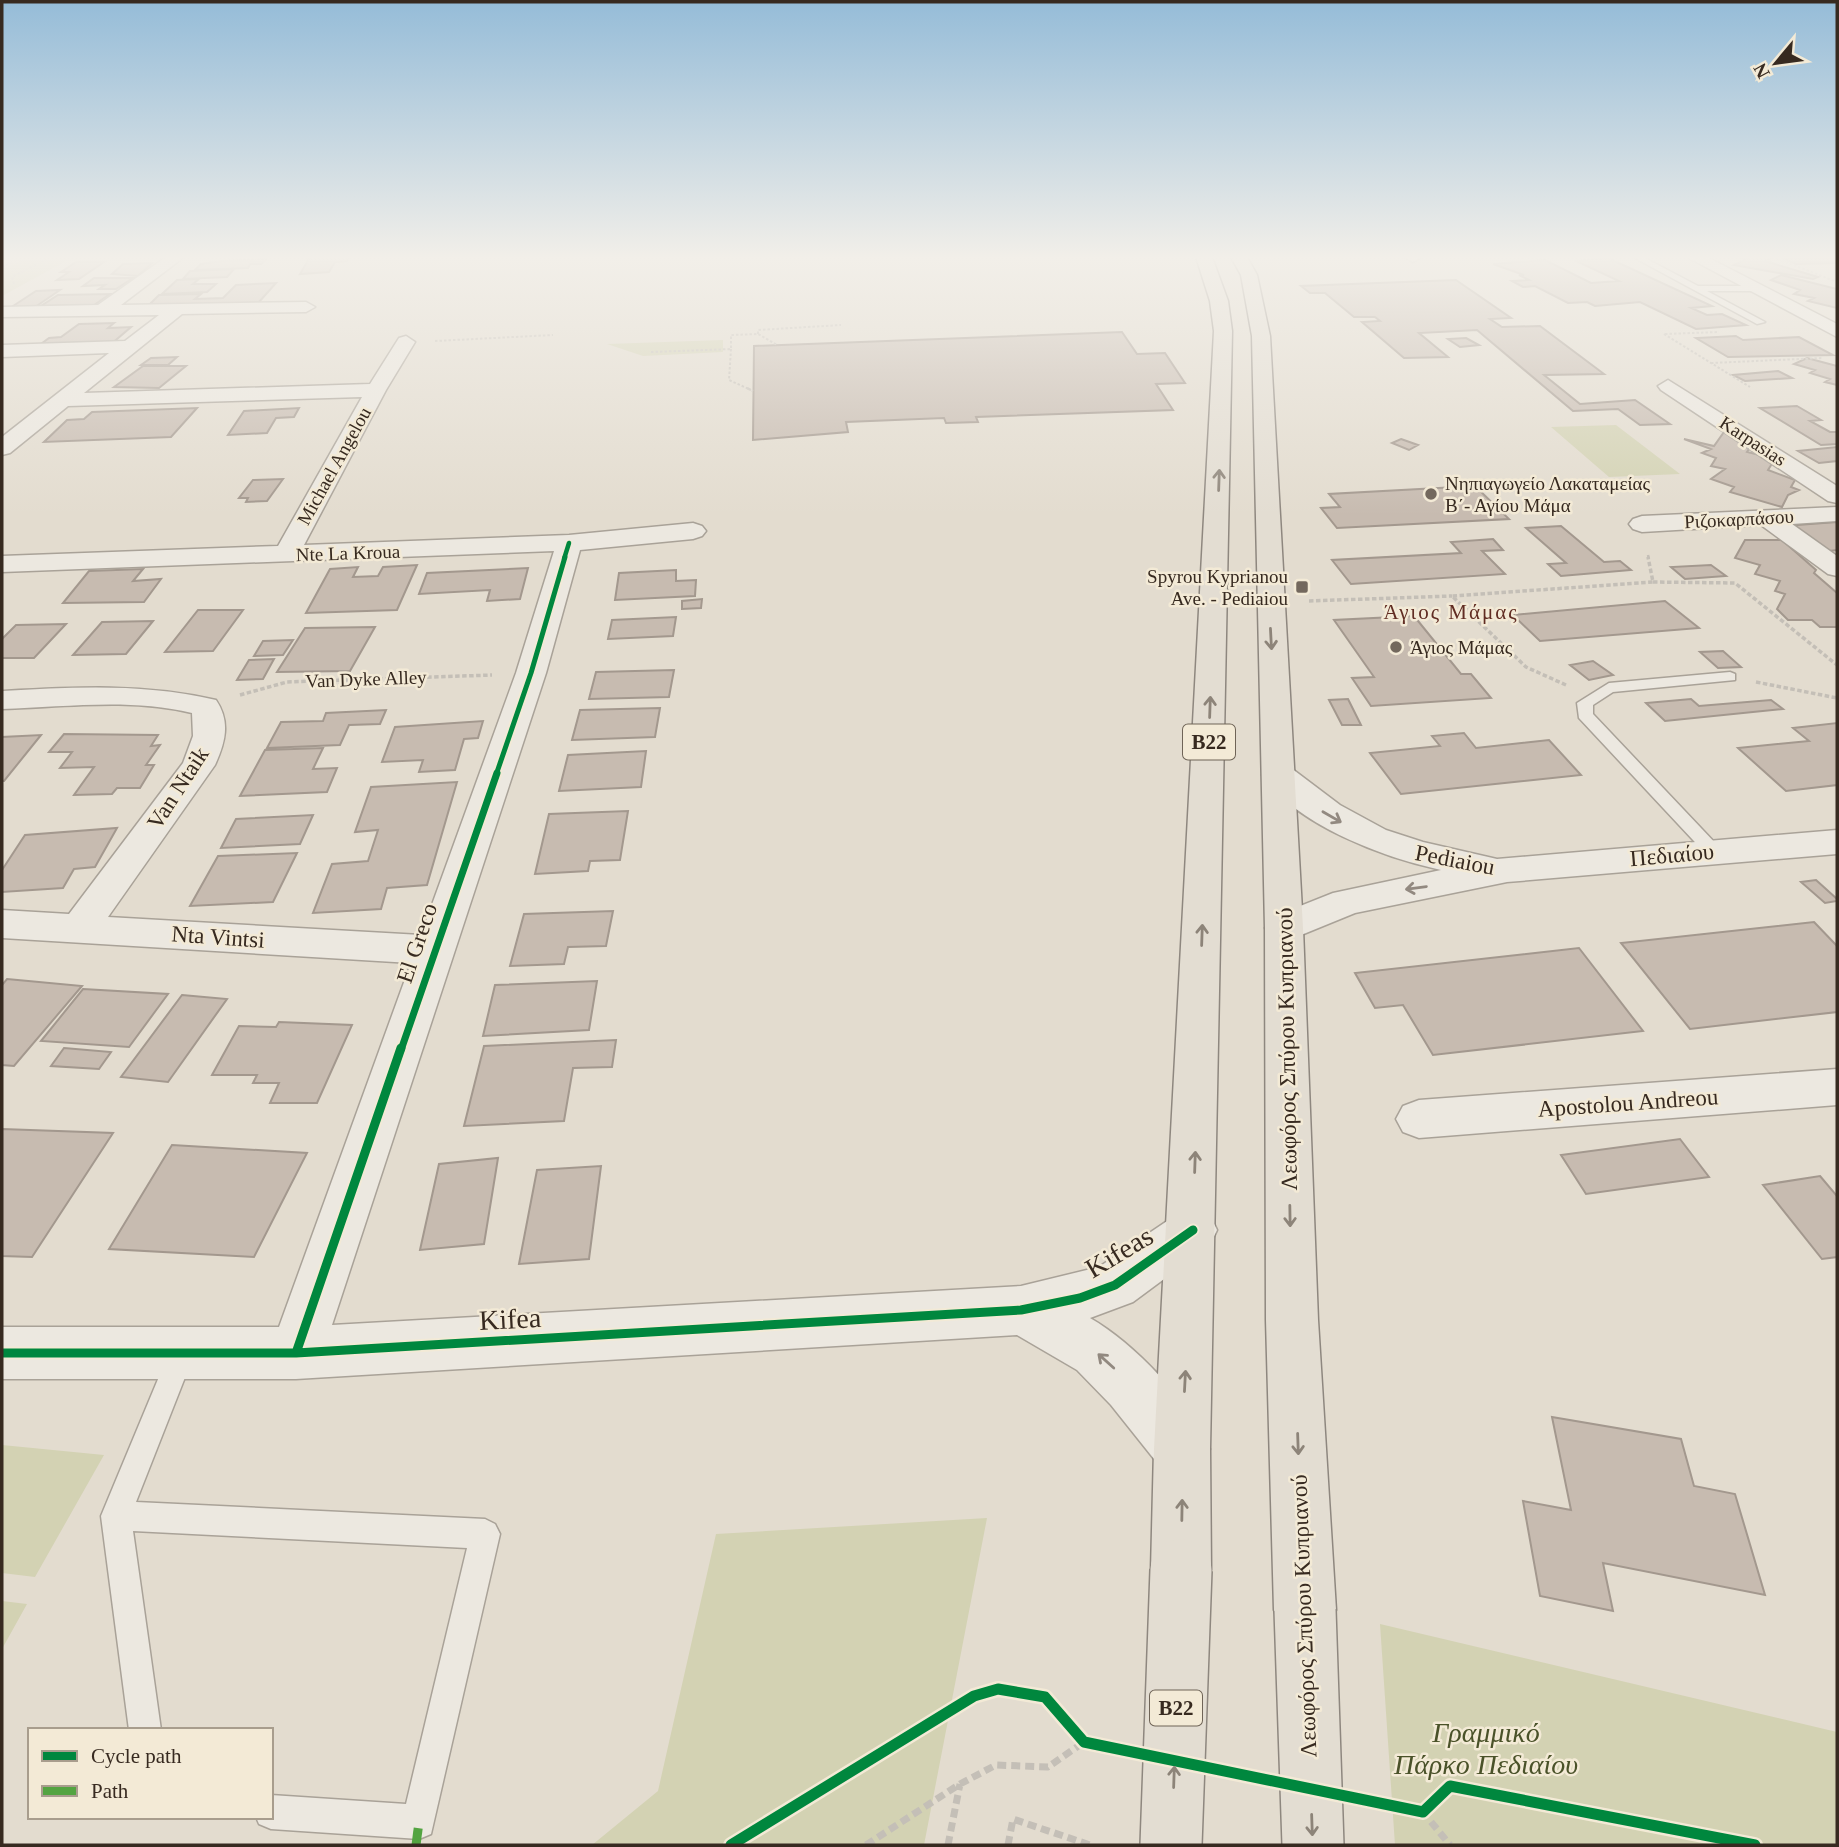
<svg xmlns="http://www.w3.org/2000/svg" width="1839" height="1847" font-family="'Times New Roman',serif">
<rect width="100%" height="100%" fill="#e3dccf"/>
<path fill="#d3d2b3" d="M70 259 2 296V269L20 261Z
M723 340V352L643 356 607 344Z
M1616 425 1680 474 1609 477 1551 427Z
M2 1445 104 1455 35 1577 2 1573Z
M987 1518 924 1845H592L658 1791 716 1534Z
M2 1601 27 1604 2 1649Z
M1380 1624 1837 1732V1845H1395Z"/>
<path fill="#c7bbb0" stroke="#a3988e" stroke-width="2" d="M310 257H349L347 261 335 262 329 272 300 274Z
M1736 257H1772L1765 261 1818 277 1813 279 1734 265 1747 259Z
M1837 257V263L1796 264 1783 258Z
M1608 258 1712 306 1691 308 1707 315 1722 314 1746 325 1696 329 1640 302 1595 306 1587 302 1568 303 1535 286 1523 287 1512 281 1529 280 1519 275H1524L1493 264 1545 260 1591 283 1619 281 1576 261Z
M266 259 261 264H250L248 268 195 270 201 264 221 261Z
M76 262H104L79 279 57 280 69 272H61Z
M152 263 138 276 112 274 123 264Z
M234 269 227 277 183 279 190 271Z
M1781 275 1837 289V308L1808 301 1814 298 1794 294 1800 290 1771 280Z
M94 278H133L116 289H99L105 285 83 286Z
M199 279 193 284H216L207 292 162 294 177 280Z
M1456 280 1511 318 1490 319 1502 327 1540 326 1604 374 1544 375 1580 404 1635 400 1670 424 1640 425 1618 409 1573 411 1477 330 1419 333 1448 357 1404 358 1362 322 1380 321 1375 317H1354L1325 293H1310L1301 286Z
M276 283 259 302 147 307 159 295 201 294 195 299 223 298 236 285Z
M60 290 35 307 10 308 36 291Z
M110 294 94 305 41 306 58 295Z
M114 323 108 328 131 327 110 345 37 347 49 338 61 337 79 324Z
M1122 332 1137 354 1165 353 1185 383 1156 384 1173 410 976 417 978 422 946 423 944 418 846 422 848 432 753 440 754 346Z
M1736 336 1743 340 1799 337 1833 355 1728 357 1696 338Z
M1466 338 1479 345 1460 347 1448 339Z
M177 357 168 365H141L151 358Z
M1807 358 1837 366V385L1825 382 1830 379 1810 373 1815 370 1794 364Z
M143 366H186L159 388 114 387Z
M1778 371 1792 378 1745 381 1733 375Z
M1797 406 1821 420 1810 421 1830 432H1837V444L1821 445 1760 408Z
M197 408 171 437 44 442 67 420 84 419 92 412Z
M299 408 294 417 276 418 267 433 228 435 244 411Z
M1724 432 1754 442 1747 452 1775 459 1768 470 1795 480 1791 487 1799 490 1788 495 1782 507 1730 492 1734 487 1711 479 1725 469 1711 466 1716 458 1702 453 1711 449 1684 439 1714 446Z
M1401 439 1418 445 1409 450 1392 443Z
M1837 447V461L1819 463 1798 451Z
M283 479 267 501 246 502 248 498H239L253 480Z
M1475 486 1509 519 1337 528 1321 508 1340 507 1329 494Z
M1837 522V550L1821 552 1783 526Z
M1561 526 1604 562 1620 561 1631 570 1561 576 1548 564 1566 563 1526 528Z
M1493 539 1503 550 1482 551 1505 574 1351 584 1332 560 1461 553 1451 542Z
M1745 540H1782L1816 570 1814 573 1837 593V627H1820L1812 620H1788L1777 609 1785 594 1775 591 1780 581 1755 574 1760 565 1735 558Z
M417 565 397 610 306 613 330 569 358 567 353 577 378 576 383 567Z
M1711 565 1726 576 1685 579 1671 567Z
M528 568 520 599 487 601 490 590 419 594 427 573Z
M143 569 133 581 161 579 144 602 63 603 89 571Z
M676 570V581L696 580 695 596 615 600 619 573Z
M702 599 701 608 682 609V601Z
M1665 601 1699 628 1540 641 1513 615Z
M198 610H243L213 651 165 652Z
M1414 616 1461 674H1471L1491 698 1371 706 1352 678 1374 677 1334 620Z
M676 617 673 636 608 639 612 620Z
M153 621 126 654 73 655 102 622Z
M66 624 34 658H2V639L16 625Z
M375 627 350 671 277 672 305 628Z
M293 640 283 655 254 656 263 641Z
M1723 651 1741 667 1718 668 1700 652Z
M274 659 263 679 237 680 249 660Z
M1593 661 1613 675 1589 680 1570 665Z
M674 670 669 697 589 699 596 672Z
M1348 699 1361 725H1342L1329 700Z
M1691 699 1699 706 1771 700 1783 709 1665 721 1646 703Z
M660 708 655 737 572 740 580 710Z
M386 710 380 724 349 725 340 745 267 748 281 722 323 721 326 713Z
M483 721 478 738 464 739 455 770 419 772 423 760 382 762 395 727Z
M1837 723V785L1786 791 1738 748 1809 741 1793 728Z
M1464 733 1476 748 1549 740 1581 775 1401 794 1370 753 1440 746 1432 736Z
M64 734 158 735 151 746 160 745 146 765H154L140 788H117L112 794 74 795 94 767 60 768 72 752H49Z
M41 735 4 781H2V737Z
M323 748 313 769 337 768 327 792 240 796 265 750Z
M646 751 641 787 559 791 568 755Z
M457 782 427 885 387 888 381 909 313 913 332 864 368 861 378 830 355 832 371 787Z
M628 811 620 860 590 861 588 871 535 874 549 814Z
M313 815 300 844 221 848 236 819Z
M117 828 95 867 74 869 63 888 2 892V870L25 835Z
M297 853 273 902 190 906 218 856Z
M1816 880 1837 899V901L1825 903 1801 882Z
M613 911 606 946 568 947 564 964 510 966 524 914Z
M1814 922 1837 946V1012L1690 1029 1621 943Z
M1579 948 1643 1031 1433 1055 1403 1005 1375 1008 1355 973Z
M7 979 82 986 14 1066 2 1065V985Z
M597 981 589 1030 483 1036 495 985Z
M83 989 168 994 129 1047 41 1041Z
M182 995 227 999 168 1082 121 1077Z
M279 1022 352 1025 317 1103H270L279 1083H253L257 1075H212L239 1026 276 1027Z
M616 1040 612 1067 573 1068 564 1121 464 1126 484 1046Z
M64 1048 111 1052 99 1069 51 1066Z
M2 1129 113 1133 32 1257 2 1256Z
M1680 1139 1709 1177 1586 1194 1561 1155Z
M172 1145 307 1153 254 1257 109 1249Z
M498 1158 484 1244 420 1250 439 1164Z
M601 1166 589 1259 519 1264 537 1170Z
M1820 1176 1837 1196V1257L1822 1259 1763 1185Z
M1552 1417 1681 1439 1694 1486 1735 1494 1765 1595 1603 1563 1613 1611 1540 1596 1523 1501 1571 1510Z"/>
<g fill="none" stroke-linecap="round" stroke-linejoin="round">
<defs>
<path id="service" d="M1633 257H1643L1698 286H1756L1753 291H1707L1765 322 1757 324Z
M1730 672 1735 674V680L1613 692 1593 705V714L1719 847 1722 851 1713 857 1707 855 1579 718 1577 703 1609 683Z
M180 1344 189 1348 193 1357 136 1502 485 1519 495 1524 500 1534 431 1834 419 1839 271 1829 259 1824 256 1817H271V1795L406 1804 467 1548 133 1531 161 1730H129L101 1516 171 1348Z"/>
<path id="minor" d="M166 257H184L121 305 306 302 315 307 306 312 182 314 84 393 370 384 399 338 406 336 415 342 386 390 304 545 569 535 693 523 702 526 706 531 702 536 693 539 580 550 546 673 332 1325 1021 1286 1099 1267 1176 1215 1193 1208 1210 1215 1217 1230 1210 1245 1133 1302 1090 1318C1134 1343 1191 1403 1210 1449L1202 1469 1182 1477 1162 1469 1111 1405 1077 1370 1017 1335 296 1379H2V1327H279L411 963 2 938V910L69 914 183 763 193 736 192 713C130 698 65 707 2 709V691C75 687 144 683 216 700 231 722 225 743 215 765L108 917 421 935 516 673 554 551 2 572V556L278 546 362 397 68 406 10 453 2 455V437L109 353 2 357V345L125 341 159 315 2 317V307L98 305Z
M1404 257H1421L1413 262Z
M1668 380 1837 486V503L1828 501 1661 390 1658 386Z
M1837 507V521L1792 524 1837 556V576L1828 574 1761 525 1642 532 1633 529 1629 524 1633 519 1642 516Z
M1837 1069V1105L1419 1138 1403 1132 1396 1119 1403 1106 1419 1100Z"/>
<path id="tertiary" d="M1687 257H1707L1837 324V337Z
M1279 765 1291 768 1340 805 1386 830 1423 842 1497 859 1837 830V854L1507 882 1355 913 1284 942 1270 938 1265 928 1270 918 1333 893 1441 870C1384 858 1296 825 1262 775L1267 768Z"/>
<path id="primary" d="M1196 257H1212L1228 301 1232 331 1210 1449 1211 1570 1202 1591 1181 1600 1160 1591 1151 1570 1154 1449 1214 331 1210 301Z
M1231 257H1247L1257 275 1270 336 1303 928 1318 1320 1336 1610 1327 1632 1305 1641 1283 1632 1274 1610 1266 1320 1265 928 1252 336 1241 275Z"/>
</defs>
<use href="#service" stroke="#a9a298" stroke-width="3"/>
<use href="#minor" stroke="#a9a298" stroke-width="3"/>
<use href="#tertiary" stroke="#a9a298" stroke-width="3"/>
<use href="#primary" stroke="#8e877f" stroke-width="3"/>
<path stroke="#c4bfb7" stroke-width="2" stroke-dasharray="2.5 2" stroke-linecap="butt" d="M1773 257 1837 282
M2 267 23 257
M14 284 12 277 51 257
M758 334V330L841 325
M1664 334 1750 387
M1665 334 1719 332
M435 341 553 335
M731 349 729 380 751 390
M651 352 731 349V335L758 334 777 345
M1711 363 1822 358"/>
<path stroke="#c4bfb7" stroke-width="2.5" stroke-dasharray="3.5 2" stroke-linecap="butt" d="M747 388 753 391
M1648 555 1649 559"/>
<path stroke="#c4bfb7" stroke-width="3.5" stroke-dasharray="4.5 2.5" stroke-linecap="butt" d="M1653 582 1735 583 1837 665
M1309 601 1452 596
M1756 682 1837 698
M1566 685 1526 667 1452 596 1653 582 1648 557
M240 695 287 682 492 675"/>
<path stroke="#c4bfb7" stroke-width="7" stroke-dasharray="9 5" stroke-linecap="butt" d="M1226 1771 1259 1778
M1367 1800 1423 1812 1450 1845
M866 1845 960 1784 996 1765 1048 1767 1084 1742 1122 1750
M948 1845 960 1784
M1008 1845 1013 1819 1090 1845"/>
<use href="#service" fill="#ece8e0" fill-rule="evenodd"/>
<use href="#minor" fill="#ece8e0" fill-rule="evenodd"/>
<use href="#tertiary" fill="#ece8e0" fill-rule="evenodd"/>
<use href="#primary" fill="#e3ddd2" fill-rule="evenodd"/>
<defs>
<path id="primary-bridge" d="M1305 1610 1313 1845
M1171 1845 1181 1570"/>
</defs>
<use href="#primary-bridge" stroke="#8e877f" stroke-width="64" stroke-linecap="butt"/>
<use href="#primary-bridge" stroke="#e3ddd2" stroke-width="61"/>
<path stroke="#53a441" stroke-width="9" stroke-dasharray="17 9" stroke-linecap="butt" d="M416 1845 419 1822"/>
<defs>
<path id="cycleway-far4" d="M564 559 569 543"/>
<path id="cycleway-far3" d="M496 775 531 673 565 557"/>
<path id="cycleway-far2" d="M401 1050 497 773"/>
<path id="cycleway-far1" d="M2 1353H296L1021 1310 1080 1298 1115 1285 1193 1230
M296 1353 401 1048"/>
<path id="cycleway" d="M731 1845 974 1696 998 1689 1045 1697 1084 1742 1423 1812 1450 1786 1755 1845"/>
</defs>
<use href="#cycleway-far4" stroke="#f3ead6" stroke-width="7"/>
<use href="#cycleway-far3" stroke="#f3ead6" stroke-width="9"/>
<use href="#cycleway-far2" stroke="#f3ead6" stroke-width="11"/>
<use href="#cycleway-far1" stroke="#f3ead6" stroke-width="13"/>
<use href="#cycleway" stroke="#f3ead6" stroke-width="16"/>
<use href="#cycleway-far4" stroke="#00873e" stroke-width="4.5"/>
<use href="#cycleway-far3" stroke="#00873e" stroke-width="5"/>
<use href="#cycleway-far2" stroke="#00873e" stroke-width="7"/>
<use href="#cycleway-far1" stroke="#00873e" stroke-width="9"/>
<use href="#cycleway" stroke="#00873e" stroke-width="11"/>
</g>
<defs><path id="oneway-shaft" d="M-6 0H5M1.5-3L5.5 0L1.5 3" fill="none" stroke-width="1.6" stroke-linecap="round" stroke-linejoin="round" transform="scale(1.75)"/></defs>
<g stroke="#8d8479">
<use href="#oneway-shaft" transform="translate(1219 480) rotate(-88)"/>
<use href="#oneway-shaft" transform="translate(1271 639) rotate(87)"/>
<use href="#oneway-shaft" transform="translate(1210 707) rotate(-88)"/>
<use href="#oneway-shaft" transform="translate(1202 935) rotate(-88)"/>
<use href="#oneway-shaft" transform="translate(1195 1162) rotate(-88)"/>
<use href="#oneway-shaft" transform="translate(1290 1216) rotate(89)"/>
<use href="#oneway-shaft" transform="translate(1185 1381) rotate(-87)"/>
<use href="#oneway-shaft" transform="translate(1298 1444) rotate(88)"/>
<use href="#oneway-shaft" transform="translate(1182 1510) rotate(-89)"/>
<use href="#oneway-shaft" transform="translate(1174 1777) rotate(-88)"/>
<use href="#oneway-shaft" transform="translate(1312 1825) rotate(88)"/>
</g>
<g stroke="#928980">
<use href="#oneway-shaft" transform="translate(1332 817) rotate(30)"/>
<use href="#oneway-shaft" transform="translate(1416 888) rotate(172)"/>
<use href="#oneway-shaft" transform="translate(1106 1361) rotate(-138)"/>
</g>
<linearGradient id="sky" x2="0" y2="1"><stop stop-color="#95bcd8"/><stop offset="0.5" stop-color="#f2efe9"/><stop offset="1" stop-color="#f2efe9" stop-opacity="0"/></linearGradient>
<rect width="1839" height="515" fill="url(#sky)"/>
<g fill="#73685d" stroke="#f3ead6" stroke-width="2.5">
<circle cx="1431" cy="494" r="7"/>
<rect x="1295" y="580" width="14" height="14" rx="3.5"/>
<circle cx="1396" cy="647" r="7"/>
</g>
<g text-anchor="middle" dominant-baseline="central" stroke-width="5" stroke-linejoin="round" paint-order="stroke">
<g font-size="19" fill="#372a20" stroke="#f3ead6">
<text transform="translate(1753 441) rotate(33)">Karpasias</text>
<text transform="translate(334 466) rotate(-61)">Michael Angelou</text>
<text transform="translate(1739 519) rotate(-3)">Ριζοκαρπάσου</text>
<text transform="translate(348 553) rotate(-2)">Nte La Kroua</text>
<text transform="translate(366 679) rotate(-2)">Van Dyke Alley</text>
</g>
<g font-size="19" fill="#372a20" stroke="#f3ead6" text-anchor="start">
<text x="1445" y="483">Νηπιαγωγείο Λακαταμείας<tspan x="1445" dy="22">Β΄- Αγίου Μάμα</tspan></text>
<text x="1288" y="576" text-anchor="end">Spyrou Kyprianou<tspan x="1288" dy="22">Ave. - Pediaiou</tspan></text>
<text x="1410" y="647">Άγιος Μάμας</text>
</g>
<g font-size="21" letter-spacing="2" fill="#612d23" stroke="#f3ead6">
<text x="1451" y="612">Άγιος Μάμας</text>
</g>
<g fill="#f3ead6" stroke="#6f6457" stroke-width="2">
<rect x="1183" y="724.5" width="52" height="35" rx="5"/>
<rect x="1150" y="1690.5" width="52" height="35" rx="5"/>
</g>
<g font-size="21" font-weight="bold" fill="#372a20">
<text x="1209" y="742">B22</text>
<text x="1176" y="1708">B22</text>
</g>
<g font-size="23" fill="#372a20" stroke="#f3ead6">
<text transform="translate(178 788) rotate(-57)">Van Ntaik</text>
<text transform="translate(1672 855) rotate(-5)">Πεδιαίου</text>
<text transform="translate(1455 860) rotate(11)">Pediaiou</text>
<text transform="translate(218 937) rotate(4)">Nta Vintsi</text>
<text transform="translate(417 943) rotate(-71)">El Greco</text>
<text transform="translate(1287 1049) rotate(-91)">Λεωφόρος Σπύρου Κυπριανού</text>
<text transform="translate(1628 1103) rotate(-4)">Apostolou Andreou</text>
<text transform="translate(1304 1616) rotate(-92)">Λεωφόρος Σπύρου Κυπριανού</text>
</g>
<g font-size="28" fill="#372a20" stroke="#f3ead6">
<text transform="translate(1119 1252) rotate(-31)">Kifeas</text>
<text transform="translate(510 1319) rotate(-3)">Kifea</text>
</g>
<g font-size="28" font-style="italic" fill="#4a5229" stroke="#f3ead6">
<text x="1486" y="1732">Γραμμικό<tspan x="1486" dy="32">Πάρκο Πεδιαίου</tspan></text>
</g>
</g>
<rect width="1839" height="1847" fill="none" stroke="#372a20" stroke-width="7"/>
<rect x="28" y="1728" width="245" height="91" fill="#f3ead6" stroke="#a89d8d" stroke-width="2"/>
<rect x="42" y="1751" width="35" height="10" fill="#00873e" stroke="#a89d8d" stroke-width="2"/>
<text x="91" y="1763" font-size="21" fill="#372a20">Cycle path</text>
<rect x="42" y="1786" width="35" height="10" fill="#53a441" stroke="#a89d8d" stroke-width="2"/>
<text x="91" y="1798" font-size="21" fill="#372a20">Path</text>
<g transform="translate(1776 63) rotate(241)" stroke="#f3ead6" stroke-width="5" paint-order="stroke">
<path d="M0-5L12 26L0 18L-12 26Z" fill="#372a20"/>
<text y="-10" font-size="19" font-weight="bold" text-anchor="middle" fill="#372a20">N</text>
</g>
</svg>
